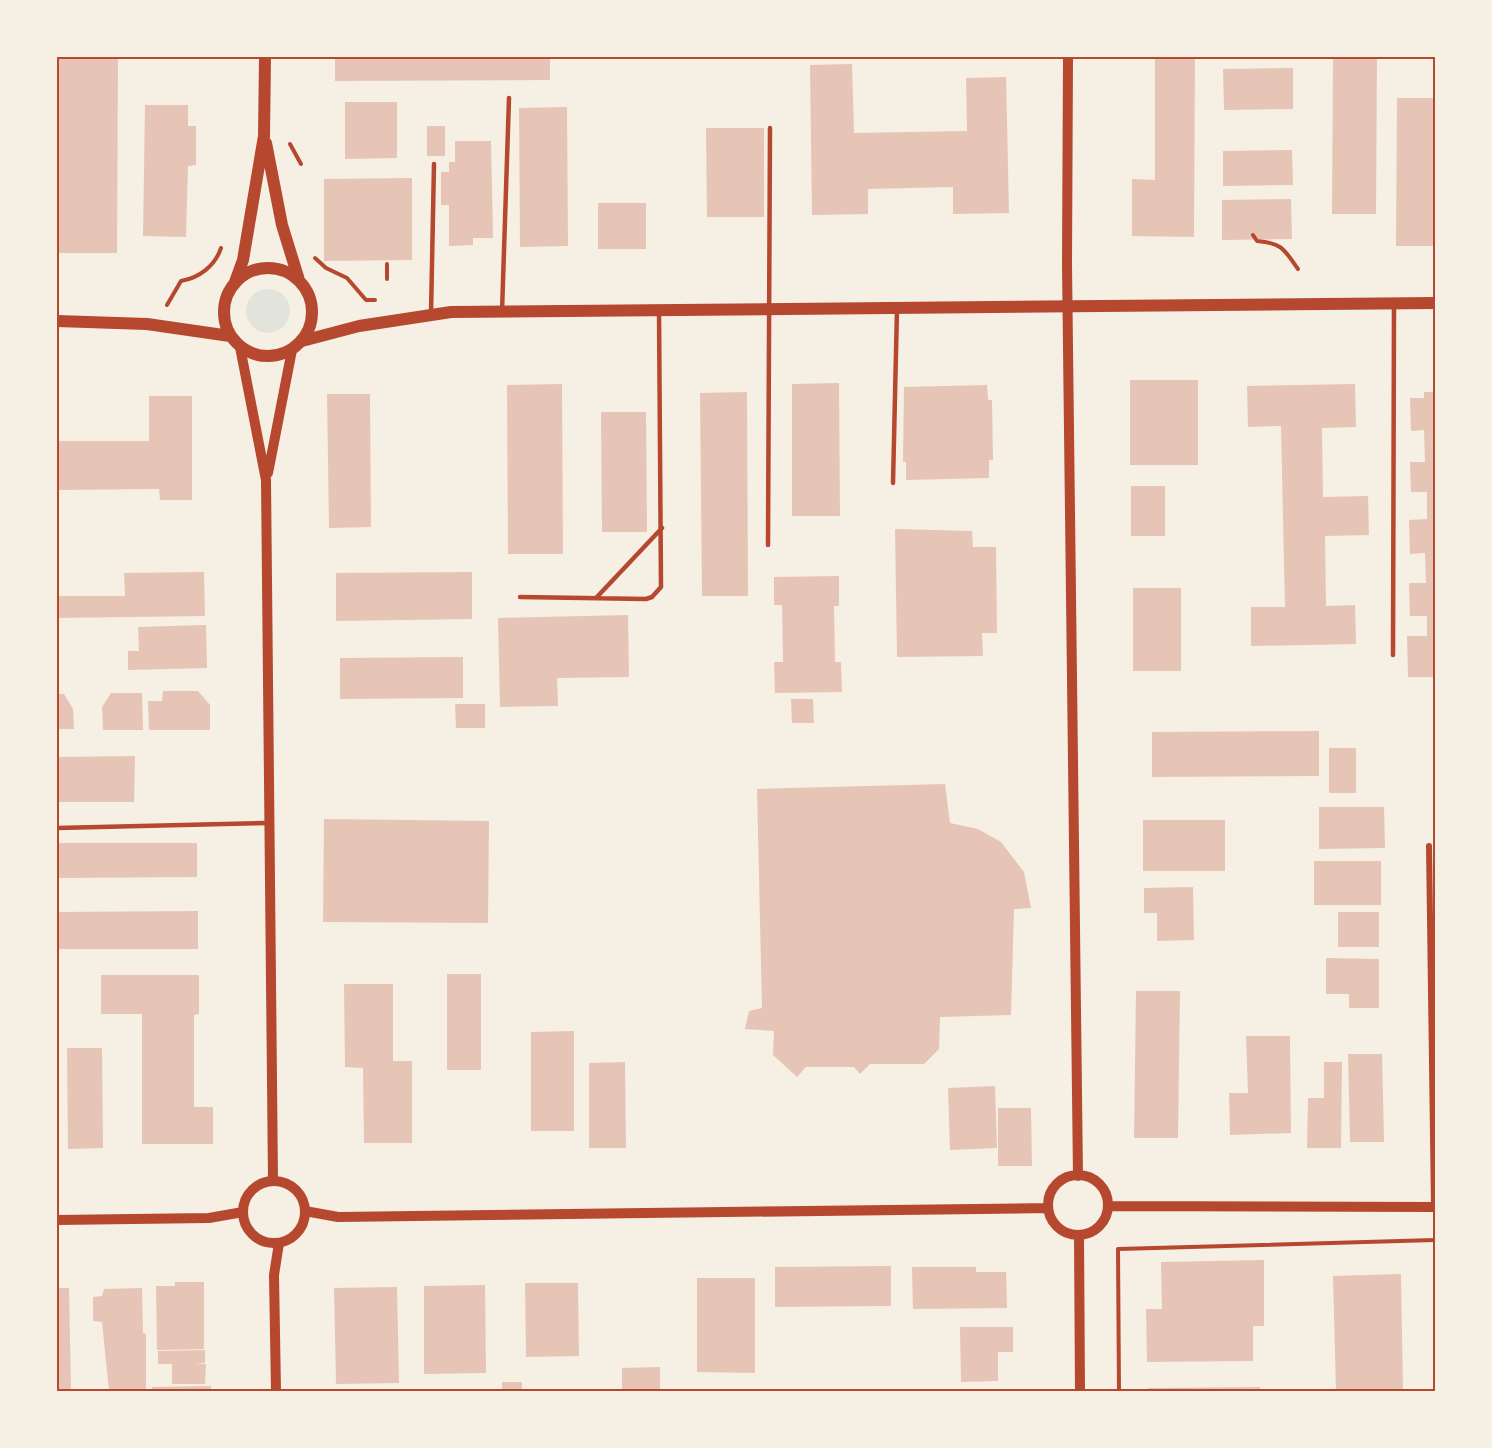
<svg xmlns="http://www.w3.org/2000/svg" width="1492" height="1448" font-family="'Space Grotesk',sans-serif">
<rect width="100%" height="100%" fill="#f6efe4"/>
<path fill="#e2e4dc" d="M246 311a22 22 0 1 1 44 0a22 22 0 1 1-44 0Z"/>
<path fill="#e6c5b7" d="M57 57H118L117 253H57Z
M335 57H550V80L335 81Z
M1155 57H1195L1194 237 1132 236V179L1155 180Z
M1333 57H1377L1376 214H1332Z
M852 64 854 133 967 131 966 78 1006 77 1009 213 953 214V187L868 189V214L812 215 810 65Z
M1293 68V109L1224 110 1223 69Z
M1397 98H1435V246H1396Z
M345 102H397V158L345 159Z
M145 105H188V126H196V165L188 166 186 237 143 236Z
M567 107 568 246 520 247 519 108Z
M427 126H445V156H427Z
M706 128H764V217H707Z
M455 141H491L493 238H473V245L449 246V205H441V172H449V162H455Z
M1292 150 1293 185 1223 186V151Z
M412 178V260L324 261V179Z
M1291 199 1292 239 1222 240V200Z
M598 203H646V249H598Z
M1130 380H1198V465H1130Z
M839 383 840 516H792V384Z
M562 384 563 554H508L507 385Z
M1355 384 1356 427 1322 428 1323 497 1368 496 1369 535 1325 536 1326 606 1355 605 1356 644 1251 646V607H1285L1281 426 1248 427 1247 386Z
M987 385 988 400H992L993 460H989V478L906 480V462H903L904 387Z
M747 392 748 596H702L700 393Z
M1424 392H1435V677H1408L1407 636H1427V616H1410L1409 583H1426L1425 553 1410 554 1409 520 1427 519V492H1411L1410 462H1425L1424 430 1411 431 1410 398H1424Z
M327 394H370L371 527 329 528Z
M149 396H192V500H160L159 489 57 490V441H149Z
M601 412H646L647 532H602Z
M1131 486H1165V536H1131Z
M895 529 972 531 973 547H996L997 633H982L983 656 897 657Z
M204 572 205 616 57 618V596H125L124 573Z
M472 572V619L336 621V573Z
M839 576V606H834L835 662H841L842 692 775 693 774 662H783L782 605H774V577Z
M1133 588H1181V671H1133Z
M628 615 629 677 557 678 558 706 500 707 498 618Z
M206 625 207 668 128 670V651H139L138 627Z
M463 657V698L340 699V658Z
M163 691H198L210 705V730H149L148 701H162Z
M111 693H142L143 730H103L102 707Z
M57 694H64L73 709 74 729H57Z
M791 699H813L814 723H792Z
M455 704H485V728H456Z
M1319 731V776L1152 777V732Z
M1329 748H1356V793H1329Z
M135 756 134 802H57V757Z
M945 784 950 823 978 829 1001 842 1024 872 1031 908 1014 909 1011 1015 940 1017 939 1049 924 1064H870L860 1074 854 1067H806L797 1077 773 1055 774 1031 745 1029 749 1011 762 1008 757 789Z
M1319 807H1384L1385 848 1319 849Z
M324 819 489 821 488 923 323 922Z
M1143 820H1225V871H1143Z
M57 843H197V877L57 878Z
M1314 861H1381V905H1314Z
M1193 887 1194 940 1157 941V913H1144V888Z
M198 911V949H57V912Z
M1338 912H1379V947H1338Z
M1326 958 1379 959V1008H1349V994H1326Z
M447 974H481V1070H447Z
M101 975H199V1014L194 1015V1107H213V1144H142V1014H101Z
M344 984H393V1061H412V1143H364L363 1068 345 1067Z
M1136 991H1180L1178 1138H1134Z
M574 1031V1131H531V1032Z
M1246 1036H1290L1291 1133 1230 1135 1229 1093H1248Z
M67 1048H102L103 1148 68 1149Z
M1348 1054H1382L1384 1142H1350Z
M625 1062 626 1148H589V1063Z
M1324 1062H1342L1341 1148H1307L1308 1098H1324Z
M995 1086 997 1148 950 1150 948 1088Z
M998 1108H1031L1032 1166H998Z
M1264 1260V1326H1253V1361L1147 1362 1146 1309H1162L1161 1262Z
M891 1266V1306L775 1307V1267Z
M912 1267H976V1272H1006L1007 1308 913 1309Z
M1401 1274 1403 1391H1336L1333 1276Z
M697 1278H755V1373L697 1372Z
M175 1282H204V1349L157 1350 156 1286H175Z
M525 1283H578L579 1356 526 1357Z
M485 1285 486 1373 424 1374V1286Z
M397 1287 399 1383 336 1384 334 1288Z
M57 1288H69L71 1391H57Z
M142 1288 143 1333 146 1334V1391H109L102 1322 93 1321V1297L102 1296 104 1289Z
M960 1327H1013V1352H998V1381L961 1382Z
M205 1350V1363L194 1364H206L205 1384H172V1364H158V1351Z
M660 1367V1391H622V1368Z
M502 1382H522V1391H502Z
M211 1386V1391H152V1387Z
M1260 1387V1391H1148V1388Z"/>
<g fill="none" stroke-linecap="round" stroke-linejoin="round">
<path stroke="#b5482f" stroke-width="4" d="M290 144 301 164
M1253 235 1257 241C1282 243 1284 249 1298 269
M315 258 326 268 347 278 366 300H375
M387 279V264
M167 305 181 281C199 278 215 266 221 248
M1119 1391 1118 1249 1435 1240"/>
<path stroke="#b5482f" stroke-width="4.5" d="M502 312 509 98
M431 314 434 164
M893 483 897 309
M768 545 770 128
M520 597 646 599 652 597 661 587 659 311
M596 598 662 528
M1393 655 1394 304
M57 828 269 823"/>
<path stroke="#b5482f" stroke-width="6" d="M1429 846 1434 1207"/>
<path stroke="#b5482f" stroke-width="10" d="M1068 57 1067 264 1078 1176
M240 347 266 480 273 1181
M268 473 292 350
M1048 1205a30 30 0 1 1 60 0a30 30 0 1 1-60 0Z
M243 1212a31 31 0 1 1 62 0a31 31 0 1 1-62 0Z
M1108 1206 1435 1207
M305 1211 338 1217 1048 1208
M57 1220 209 1218 243 1212
M1079 1235 1080 1391
M276 1391 274 1275 279 1243"/>
<path stroke="#b5482f" stroke-width="12" d="M266 143 282 225 299 280
M224 312a44 44 0 1 1 88 0a44 44 0 1 1-88 0Z
M235 282 243 260 264 136 265 57
M57 321 147 324 230 336
M302 341 359 326 451 312 1435 303"/>
</g>
<rect width="1492" height="1448" fill="none" stroke="#f6efe4" stroke-width="117"/>
<rect x="58" y="58" width="1376" height="1332" fill="none" stroke="#b5482f" stroke-width="2"/>
</svg>
